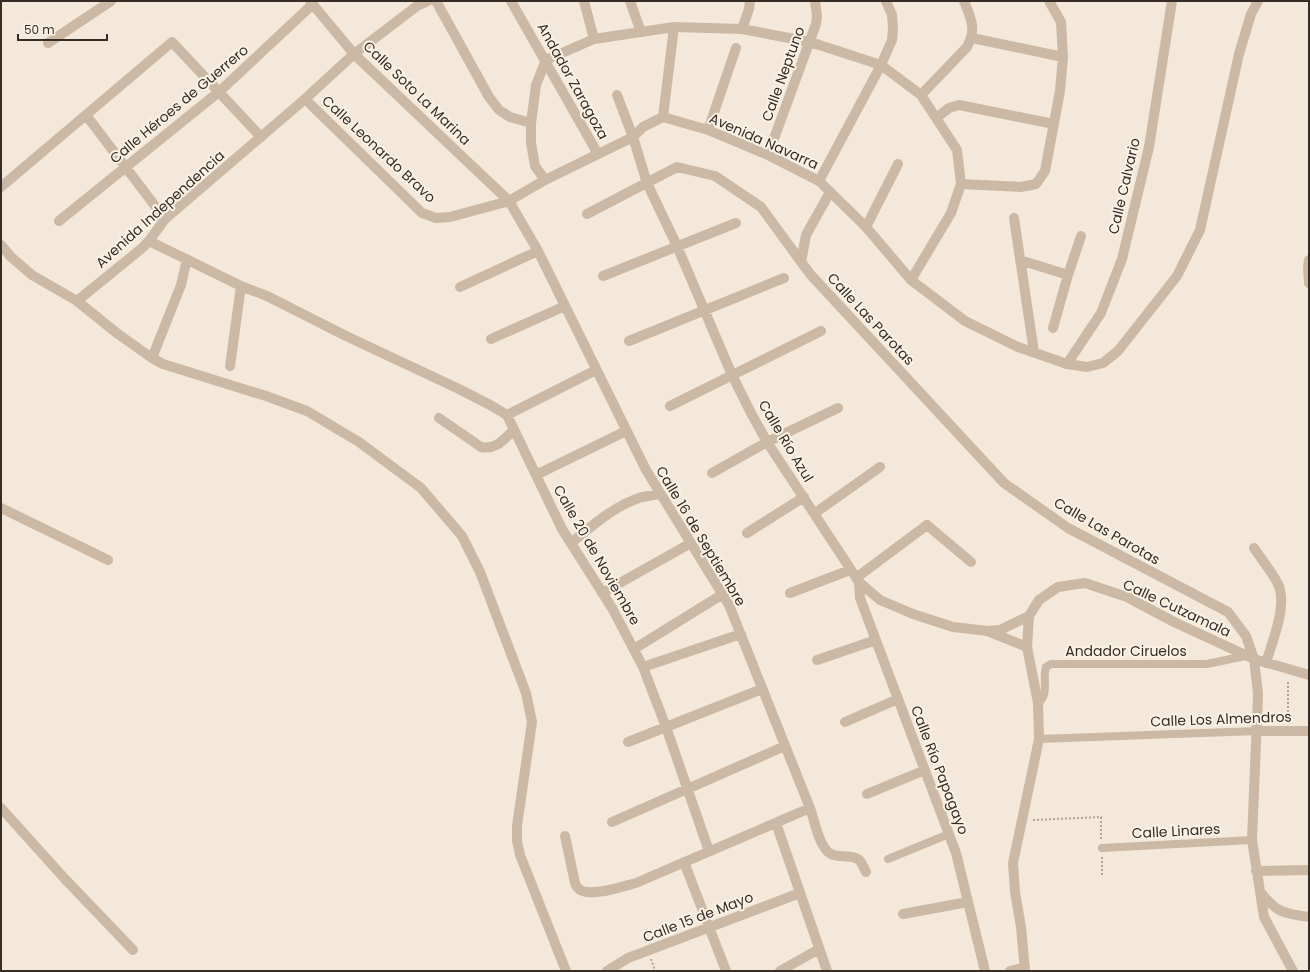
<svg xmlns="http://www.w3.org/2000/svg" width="1310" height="972" font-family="Poppins,sans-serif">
<rect width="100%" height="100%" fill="#f3e8d9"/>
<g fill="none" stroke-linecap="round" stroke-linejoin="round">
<path stroke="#b8a28f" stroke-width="2" stroke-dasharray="2 2" stroke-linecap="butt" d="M1288 720V680
M1033 820 1101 817V839
M1102 857V876
M651 959 655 971"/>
<path stroke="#ccb9a5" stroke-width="8" d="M1038 703C1050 694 1042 679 1046 667L1051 664H1207L1245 656
M1039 739 1257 731
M1102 848 1252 840
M888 859 949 834"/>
<path stroke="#ccb9a5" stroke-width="10" d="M310 1 354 54 417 6 428 1
M436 1 489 97 499 110 510 117 531 123
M511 1 598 154
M584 1 594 39
M630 1 641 32
M742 29 749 9 750 1
M972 38 1063 57
M48 43 111 1
M617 95 633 137 647 183 677 246 732 375 751 413 767 442 859 582 880 600 913 614 953 627 988 631 1000 630 1029 616
M921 95 967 47C977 29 971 19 964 1
M305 99 422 213 436 218 450 217 509 201 538 251 646 470 729 605 810 808C815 822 818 842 828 852 837 860 854 853 860 861 863 864 864 869 866 872
M86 115 165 219
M663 117 674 27
M936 118 949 108 959 105 1054 124
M708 130 736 48
M768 155 816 24 817 16 815 1
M545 180 535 166 531 143V123L536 85 546 60 594 39 674 27 742 29 810 42 881 65 921 95 957 150 961 184 951 213 911 280
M819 181 881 65 892 40 893 29 892 15 886 1
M961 184 1021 187 1036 184 1045 171 1060 91 1063 57 1061 22 1049 1
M1 187 172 42 261 137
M587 214 677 167 715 176 761 207 810 274 1004 483 1068 528 1228 612 1246 636 1254 659 1258 694 1252 840 1264 917 1293 971
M1014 218 1034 352
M59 221 220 91 313 4
M866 227 898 164
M149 241 241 286 267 296 346 336 459 389 492 406 507 415 562 529 612 608 643 667 666 727 709 851
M1020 260 1068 275
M1309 260 1308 266 1309 283
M801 262 806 235 830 192
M603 276 736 223
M460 287 538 251
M77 301 118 334 152 358 163 364 266 396 307 411 359 442 421 488 462 536 480 572 526 693 532 722 517 826V841L520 855 566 971
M1053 328 1068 275 1081 236
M491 339 565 306
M629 341 784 278
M152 358 181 285 187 259
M1067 364 1101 313 1122 259 1149 147 1172 1
M230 366 241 286
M670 406 821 331
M507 415 596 370
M439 418 481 447C496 450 503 440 514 430
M712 473 767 442 838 408
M536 475 626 431
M1 508 108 560
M815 513 880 467
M747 533 804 497
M571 543C592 526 615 505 642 497 648 496 654 495 660 494
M1254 548C1262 560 1272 572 1278 584 1288 605 1272 642 1266 663
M856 578 927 525 971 562
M859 582 860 598 956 853 985 971
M602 593 691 543
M790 593 850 570
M1029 616 1039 600 1058 587 1085 583 1127 597 1174 622 1254 659 1309 675
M990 632 1027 647
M634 649 723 594
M817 660 876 640
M643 667 741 634
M845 722 898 699
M1257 731H1309
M628 742 762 689
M867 794 925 770
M1 808 65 879 133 950
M612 822 785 746
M776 823 827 971
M565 836 575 883C576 885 576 887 578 888 587 899 624 886 636 883L810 808
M684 862 726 971
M1256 871 1309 870
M1262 894C1277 913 1286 914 1309 917
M903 914 968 902
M607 971 628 958 800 893
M780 971 819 949
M1010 971 1025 967
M1025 971 1021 927 1015 892 1013 863 1039 739 1038 703 1027 647 1029 616"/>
<path stroke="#ccb9a5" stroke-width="10" d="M1 245 11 257 32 275 77 301 141 249 149 241 165 219 305 99 354 54 509 201 545 180 633 137 643 127 663 117 708 130 768 155 819 181 866 227 911 280 965 321 1018 347 1067 364 1087 367 1103 363 1118 351 1177 276 1200 230 1239 54 1251 14 1258 1"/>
</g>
<g text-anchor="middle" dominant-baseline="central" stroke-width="4" stroke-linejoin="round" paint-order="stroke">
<g font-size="14" fill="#372d27" stroke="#fbf2e6">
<text transform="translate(783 74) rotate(-70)">Calle Neptuno</text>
<text transform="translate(573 81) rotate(61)">Andador Zaragoza</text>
<text transform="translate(417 93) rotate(44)">Calle Soto La Marina</text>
<text transform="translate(179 104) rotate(-40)">Calle Héroes de Guerrero</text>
<text transform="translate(764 141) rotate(24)">Avenida Navarra</text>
<text transform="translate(379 149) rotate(43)">Calle Leonardo Bravo</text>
<text transform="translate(1124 186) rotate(-77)">Calle Calvario</text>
<text transform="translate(160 209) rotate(-42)">Avenida Independencia</text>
<text transform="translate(871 319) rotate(47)">Calle Las Parotas</text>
<text transform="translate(786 441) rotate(59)">Calle Río Azul</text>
<text transform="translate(1107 531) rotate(30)">Calle Las Parotas</text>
<text transform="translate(701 536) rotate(59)">Calle 16 de Septiembre</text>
<text transform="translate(597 555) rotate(60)">Calle 20 de Noviembre</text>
<text transform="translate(1177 608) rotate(25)">Calle Cutzamala</text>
<text x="1126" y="651">Andador Ciruelos</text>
<text transform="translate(1221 719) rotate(-2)">Calle Los Almendros</text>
<text transform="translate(940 770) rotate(69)">Calle Río Papagayo</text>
<text transform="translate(1176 831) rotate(-3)">Calle Linares</text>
<text transform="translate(698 917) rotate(-21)">Calle 15 de Mayo</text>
</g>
</g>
<rect width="1310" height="972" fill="none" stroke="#372d27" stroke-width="4"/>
<path d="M18 34v6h89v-6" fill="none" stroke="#372d27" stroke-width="2"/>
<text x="24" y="34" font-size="12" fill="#372d27" stroke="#fbf2e6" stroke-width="3" paint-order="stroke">50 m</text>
</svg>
